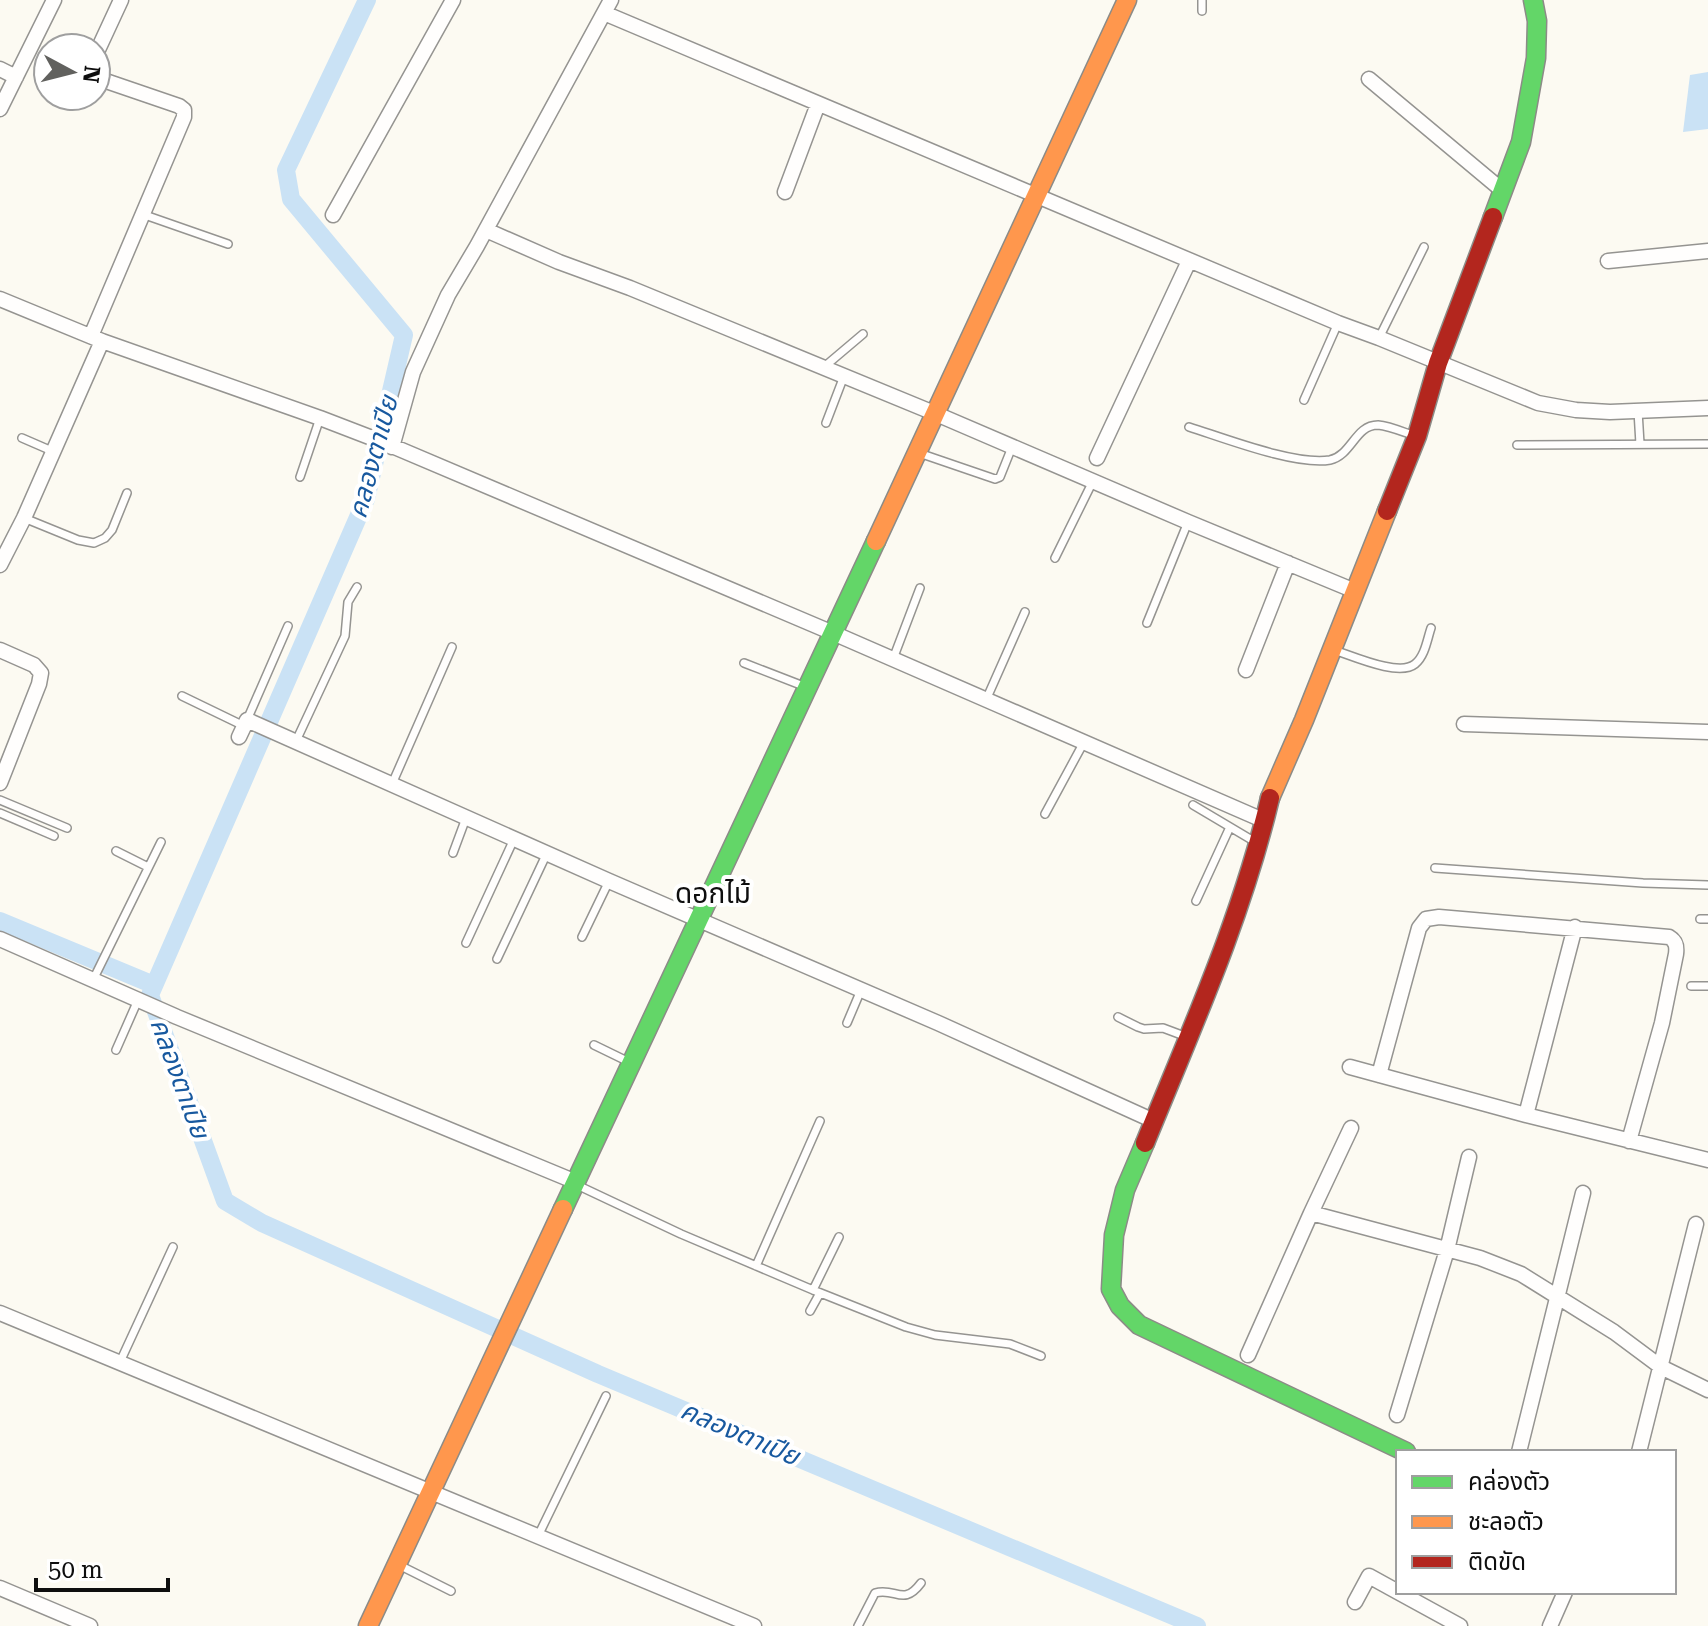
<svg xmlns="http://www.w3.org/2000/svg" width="1708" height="1626" font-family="'Roboto Serif','Noto Sans Thai',serif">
<rect width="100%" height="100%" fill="#fcfaf2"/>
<path fill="#cae2f5" d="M1708 72V129L1683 132 1690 75Z"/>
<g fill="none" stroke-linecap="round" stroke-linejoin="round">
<path stroke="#cae2f5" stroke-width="18" d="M367 0 286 170 291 199 404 335 366 499 150 995 225 1201 262 1223 598 1374 1197 1626
M0 921 154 985"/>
<defs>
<path id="lane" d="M1202 11V0
M142 214 228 244
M1379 338 1424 247
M824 367 863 334
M1304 400 1338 323
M1638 411 1640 444
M826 423 844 376
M1189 427C1224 438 1296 466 1330 460 1352 455 1355 425 1378 425 1390 426 1403 432 1415 436
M22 438 52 451
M1517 445 1708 444
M919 453 995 479 1000 477 1012 447
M300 477 320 418
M24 518 78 540 94 543 105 538 112 530 127 493
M1055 558 1093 481
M1147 623 1188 522
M1334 650C1353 656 1399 677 1415 664 1425 656 1427 640 1431 628
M893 659 920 588
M744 663 806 687
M182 696 244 726
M986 700 1025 612
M247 720 288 626
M296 741 345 636 348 602 357 587
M392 784 452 647
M0 800 67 828
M1193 805 1257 843
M0 813 54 836
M1045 814 1084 742
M116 851 148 867
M453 853 466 818
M1435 868 1643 883 1708 885
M1196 901 1230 827
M1700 919H1708
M582 937 609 881
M466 943 514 839
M497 959 547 853
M93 980 161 842
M1691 986H1708
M1118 1017 1138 1027 1144 1029 1163 1028 1187 1037
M847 1023 861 990
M594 1045 629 1062
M116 1050 138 1000
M577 1185 681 1234 813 1290 906 1327 935 1335 1010 1344 1041 1356
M756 1266 820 1121
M813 1290 839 1237
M810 1311 820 1293
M120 1362 173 1247
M538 1536 606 1396
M399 1565 451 1591
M858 1626 875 1593C896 1587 903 1607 921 1583"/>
<path id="street" d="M604 13 1338 323 1379 338 1538 403 1576 410 1610 412 1708 408
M96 54 121 0
M0 69 16 77
M1369 79 1503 191
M0 109 54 0
M785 192 818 104
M333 215 453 0
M486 230 559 262 630 288 934 413 1188 522 1355 591
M1608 261 1708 251
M0 299 102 341 320 418 385 443 833 633 1265 821
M91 336 184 117V110L179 106 100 79 96 76
M392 447 413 372 448 295 477 246 611 0
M1097 458 1189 261
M0 565 24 518 102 341
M0 650 34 665 41 673 39 684 0 783
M1246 670 1288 563
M1464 724 1708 732
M239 737 247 720 609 881 938 1023 1154 1121
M0 939 177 1017 576 1182
M1350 1067 1526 1115 1708 1160
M1379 1075 1419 928 1426 919 1439 917 1669 937C1676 941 1677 946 1676 954L1662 1023 1629 1141
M1526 1115 1575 927
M1311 1213 1480 1258 1521 1274 1614 1332 1661 1367 1708 1390
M0 1313 754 1626
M1248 1355 1311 1213 1351 1128
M1397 1415 1447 1250 1469 1157
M1519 1452 1583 1193
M1639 1452 1696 1224
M0 1588 90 1626
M1398 1592 1460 1626
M1355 1602 1369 1576 1398 1592
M1550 1626 1565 1592"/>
<path id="fast" d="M1493 217 1521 142 1536 58 1537 21 1533 0
M1145 1143 1125 1190 1114 1235 1111 1289 1120 1306 1139 1325 1406 1452
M563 1209 876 541"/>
<path id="slow" d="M876 541 1127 0
M1270 798 1304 720 1387 511
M368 1626 563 1209"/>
<path id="jam" d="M1387 511 1417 436 1438 363 1493 217
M1145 1143C1191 1030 1242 917 1270 798"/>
</defs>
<use href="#lane" stroke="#959491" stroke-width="10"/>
<use href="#street" stroke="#959491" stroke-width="17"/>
<use href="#fast" stroke="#8c8b87" stroke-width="21"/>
<use href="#slow" stroke="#8c8b87" stroke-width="21"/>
<use href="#jam" stroke="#8c8b87" stroke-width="21"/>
<use href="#lane" stroke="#fffefd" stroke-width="7"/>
<use href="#street" stroke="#fffefd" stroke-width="14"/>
<use href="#fast" stroke="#63d668" stroke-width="18"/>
<use href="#slow" stroke="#ff974d" stroke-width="18"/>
<use href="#jam" stroke="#b3261e" stroke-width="18"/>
</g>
<g text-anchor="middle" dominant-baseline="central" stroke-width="8" stroke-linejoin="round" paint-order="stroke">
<g font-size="26" font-style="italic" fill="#18599f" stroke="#fff">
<text transform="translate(373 457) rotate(-75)">คลองตาเปีย</text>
<text transform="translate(180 1078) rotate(70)">คลองตาเปีย</text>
<text transform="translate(740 1433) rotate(23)">คลองตาเปีย</text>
</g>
<g font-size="28" fill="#0e0e0e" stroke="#fff">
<text x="713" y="893">ดอกไม้</text>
</g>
</g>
<rect x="1396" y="1450" width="280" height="144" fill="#ffffff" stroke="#9f9f9f" stroke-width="2"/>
<rect x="1412" y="1476" width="40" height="12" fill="#63d668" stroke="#9f9f9f" stroke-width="2"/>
<text x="1468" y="1490" font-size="24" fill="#0e0e0e">คล่องตัว</text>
<rect x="1412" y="1516" width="40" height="12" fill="#ff974d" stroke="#9f9f9f" stroke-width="2"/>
<text x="1468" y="1530" font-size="24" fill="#0e0e0e">ชะลอตัว</text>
<rect x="1412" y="1556" width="40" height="12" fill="#b3261e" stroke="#9f9f9f" stroke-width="2"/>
<text x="1468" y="1570" font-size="24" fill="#0e0e0e">ติดขัด</text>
<g transform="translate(72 72) rotate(97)"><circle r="38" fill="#ffffff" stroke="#9f9f9f" stroke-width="2"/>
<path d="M0-6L14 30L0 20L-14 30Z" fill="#61615e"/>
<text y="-12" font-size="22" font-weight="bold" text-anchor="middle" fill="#0e0e0e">N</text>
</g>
<path d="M36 1578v12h132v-12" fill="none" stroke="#0e0e0e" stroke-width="4"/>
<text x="48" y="1578" font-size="24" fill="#0e0e0e" stroke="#ffffff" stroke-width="6" paint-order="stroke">50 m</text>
</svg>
